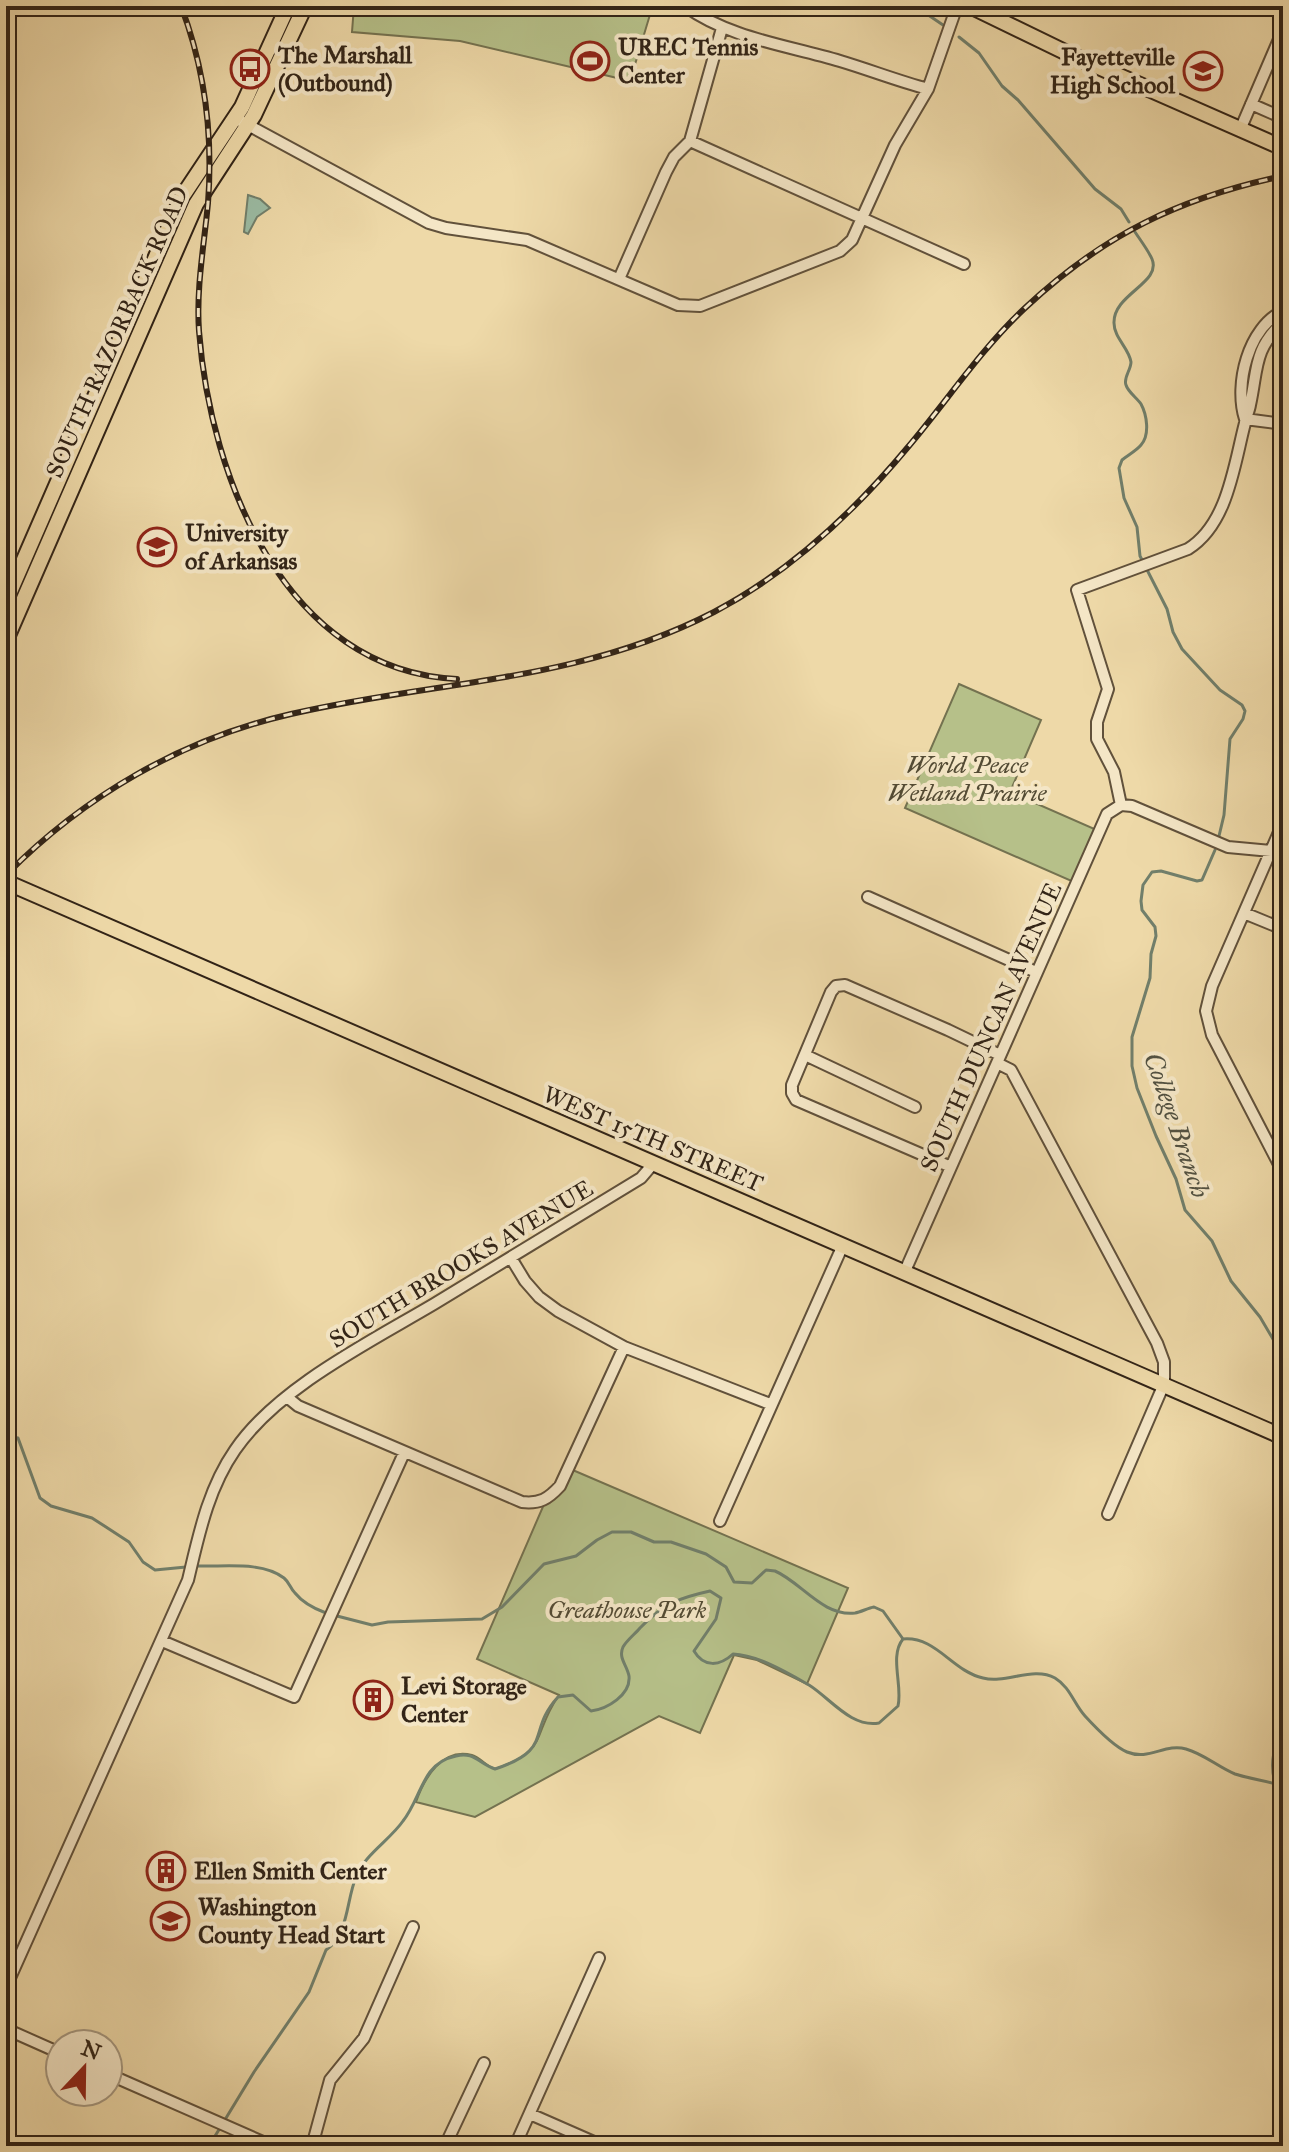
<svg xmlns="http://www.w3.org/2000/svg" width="1289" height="2152" font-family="'IM FELL Great Primer',serif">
<rect width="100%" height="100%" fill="#eed9a8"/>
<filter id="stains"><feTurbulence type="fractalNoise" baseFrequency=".0025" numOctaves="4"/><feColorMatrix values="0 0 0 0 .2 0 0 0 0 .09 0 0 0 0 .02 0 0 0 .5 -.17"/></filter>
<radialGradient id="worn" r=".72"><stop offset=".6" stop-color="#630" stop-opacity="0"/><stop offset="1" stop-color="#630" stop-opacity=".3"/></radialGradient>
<path fill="#b6c089" stroke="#747250" stroke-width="2" d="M354 6H646L652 8 630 81 460 41 352 32Z
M959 684 1041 720 1010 792 1099 831 1076 883 905 808Z
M568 1468 848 1588 807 1684 757 1660 734 1655 700 1733 659 1716 475 1817 416 1802C424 1779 442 1747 472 1755 481 1758 486 1766 495 1769 550 1750 531 1736 559 1695L477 1659 545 1502Z"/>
<path fill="#9bbba3" stroke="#717f6b" stroke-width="2" d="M248 195 260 199 270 208 257 217 248 234 244 232Z"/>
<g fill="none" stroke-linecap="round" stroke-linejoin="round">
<path stroke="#717f6b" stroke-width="3" d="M915 6 943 25
M959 37 979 53 1002 86 1018 100 1095 189 1121 209 1129 222
M1135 232C1141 241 1148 250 1152 259 1162 283 1113 294 1114 323 1114 338 1129 348 1131 362 1131 370 1123 378 1126 385 1128 392 1137 398 1141 404 1147 415 1150 435 1141 445 1136 451 1128 455 1122 460L1119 468 1124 498 1137 527 1140 556 1167 609 1173 632 1182 649 1220 690 1242 705 1245 711 1243 719 1230 739 1224 815 1219 836
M1215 850 1202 880 1197 881 1161 871 1152 872 1143 885 1141 901 1142 910 1155 927 1156 936 1151 954 1150 978 1132 1037V1066L1137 1088 1156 1136 1176 1179 1185 1210 1212 1241 1231 1281 1260 1317 1283 1356
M6 1436 18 1438 40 1498 51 1506 92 1518 106 1527 129 1542 143 1562 155 1570 186 1567
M198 1566C224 1567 262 1561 284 1578 290 1583 290 1588 295 1593 303 1603 315 1609 326 1613
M337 1616 372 1625 388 1622 482 1619 502 1607 544 1564 576 1556 597 1540 612 1532H631L654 1542H671L706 1554 726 1567 734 1582 752 1583 766 1570 775 1571C801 1582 823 1617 855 1613 861 1612 868 1608 874 1607L883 1611 903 1639C936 1636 952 1671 983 1678 1006 1684 1033 1666 1055 1678 1070 1687 1074 1704 1085 1716 1096 1728 1113 1746 1127 1752 1149 1761 1165 1743 1186 1749 1204 1754 1218 1767 1235 1774 1251 1779 1267 1781 1283 1786
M1275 1783C1269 1761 1275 1746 1283 1725
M209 2146 254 2072 309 1992 326 1950C349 1934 346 1901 356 1877 364 1855 390 1840 403 1821 415 1806 419 1787 430 1772 436 1764 446 1758 456 1756 474 1751 479 1764 495 1769 555 1749 526 1732 558 1697L573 1695 591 1711C607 1709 631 1695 629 1676 627 1665 618 1658 623 1647 627 1640 635 1634 640 1628 663 1604 678 1598 710 1591L721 1598 716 1619 694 1651C704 1668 720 1666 733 1654 758 1655 788 1673 809 1685 830 1698 851 1728 879 1723L898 1706C903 1686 889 1656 903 1639"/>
<defs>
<path id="minor" d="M685 6C731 39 787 45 840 61 870 70 898 81 928 89
M1251 104 1283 118
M235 118 429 223 446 228 527 240 678 305 700 306 840 251 852 240 895 145 928 89 957 6
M1240 130 1283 30
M690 141 964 264
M619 279 666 172 674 157 690 141 722 28
M1245 419C1234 384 1248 328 1283 311
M1245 419 1283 424
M1121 805 1114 772 1097 739V722L1108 689 1077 590 1188 549C1228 524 1234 465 1245 423 1246 417 1249 411 1250 405 1258 369 1253 350 1283 322
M1121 805 1132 806 1228 847 1271 851
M1283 823 1212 986 1206 1011 1212 1035 1283 1172
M868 897 1036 972
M1244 913 1283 929
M805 1055 915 1107
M997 1063 1011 1070 1157 1343 1164 1362V1384L1108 1514
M951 1167 796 1100 792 1093V1085L831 992 836 986 845 985 948 1030 1000 1055
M511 1258 525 1281 539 1297 558 1311 624 1347 770 1404
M905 1271 1107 814 1121 805
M287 1397 298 1406 522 1502C540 1504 548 1499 560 1486L624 1347
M720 1521 843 1245
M162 1641 294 1697 404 1453
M6 1987 188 1580C199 1534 208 1489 235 1450 277 1388 370 1342 434 1304 504 1262 573 1220 641 1178L653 1164
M6 2029 60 2053
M108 2074 272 2146
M530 2114 603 2146
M312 2146 330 2080 364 2038 413 1927
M445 2146 484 2063
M515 2146 599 1958"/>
<path id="major" d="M970 6 1067 53 1283 148
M6 601 182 197 242 107 288 6
M6 640 196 204 254 115 305 6
M6 882 1283 1437"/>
</defs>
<use href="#minor" stroke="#61513b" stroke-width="14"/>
<use href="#major" stroke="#322417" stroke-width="18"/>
<use href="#minor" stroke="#f4e6c6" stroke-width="10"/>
<use href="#major" stroke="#eed9a8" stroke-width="14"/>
<defs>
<path id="rail" d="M181 6C205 69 213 137 208 203 204 246 196 288 199 331 210 477 285 671 457 679
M6 875C84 796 182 739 291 714 437 680 577 683 714 612 790 572 854 512 908 447 947 401 981 349 1025 308 1103 235 1179 198 1283 176"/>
</defs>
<use href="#rail" stroke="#322417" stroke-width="6"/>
<use href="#rail" stroke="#f4e6c6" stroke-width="3" stroke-dasharray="9" stroke-linecap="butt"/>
</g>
<defs>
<symbol id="stadium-ring" viewBox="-11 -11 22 22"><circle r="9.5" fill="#f4e6c6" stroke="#8f2418" stroke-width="1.5"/><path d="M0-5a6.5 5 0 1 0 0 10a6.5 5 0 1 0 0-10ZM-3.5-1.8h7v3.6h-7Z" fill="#8f2418"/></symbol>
<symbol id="bus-ring" viewBox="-11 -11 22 22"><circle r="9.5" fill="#f4e6c6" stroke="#8f2418" stroke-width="1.5"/><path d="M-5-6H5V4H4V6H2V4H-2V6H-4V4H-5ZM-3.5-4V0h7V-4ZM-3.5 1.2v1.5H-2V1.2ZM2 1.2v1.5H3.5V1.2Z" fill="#8f2418"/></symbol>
<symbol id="school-ring" viewBox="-11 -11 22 22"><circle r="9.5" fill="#f4e6c6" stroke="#8f2418" stroke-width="1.5"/><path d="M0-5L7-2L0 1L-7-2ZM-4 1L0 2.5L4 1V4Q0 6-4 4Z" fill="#8f2418"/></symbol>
<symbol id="university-ring" viewBox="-11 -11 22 22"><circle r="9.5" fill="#f4e6c6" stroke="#8f2418" stroke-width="1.5"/><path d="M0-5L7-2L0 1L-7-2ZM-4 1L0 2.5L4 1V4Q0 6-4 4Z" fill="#8f2418"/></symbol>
<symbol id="building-ring" viewBox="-11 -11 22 22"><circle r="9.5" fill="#f4e6c6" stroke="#8f2418" stroke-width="1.5"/><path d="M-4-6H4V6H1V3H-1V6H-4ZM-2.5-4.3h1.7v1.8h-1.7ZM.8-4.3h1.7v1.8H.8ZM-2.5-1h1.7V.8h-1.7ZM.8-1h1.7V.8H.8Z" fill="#8f2418"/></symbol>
</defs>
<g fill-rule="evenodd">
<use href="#stadium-ring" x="568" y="39" width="44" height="44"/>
<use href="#bus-ring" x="228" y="47" width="44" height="44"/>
<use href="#school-ring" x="1181" y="49" width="44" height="44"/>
<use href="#university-ring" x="135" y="525" width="44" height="44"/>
<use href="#building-ring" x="351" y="1678" width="44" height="44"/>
<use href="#building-ring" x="144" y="1849" width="44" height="44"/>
<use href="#school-ring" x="148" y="1899" width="44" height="44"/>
</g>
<g text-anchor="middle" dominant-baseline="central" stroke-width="8" stroke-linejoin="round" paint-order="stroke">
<g font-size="24" font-weight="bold" fill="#322417" stroke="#f4e6c6" text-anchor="start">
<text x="618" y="47">UREC Tennis<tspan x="618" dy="28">Center</tspan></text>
<text x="278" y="55">The Marshall<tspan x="278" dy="28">(Outbound)</tspan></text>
<text x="1175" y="57" text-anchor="end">Fayetteville<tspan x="1175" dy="28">High School</tspan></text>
<text x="185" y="533">University<tspan x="185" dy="28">of Arkansas</tspan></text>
<text x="401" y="1686">Levi Storage<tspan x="401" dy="28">Center</tspan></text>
<text x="194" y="1871">Ellen Smith Center</text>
<text x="198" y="1907">Washington<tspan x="198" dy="28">County Head Start</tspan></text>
</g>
<g font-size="24" fill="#322417" stroke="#f4e6c6">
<text transform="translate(117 332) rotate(-66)">SOUTH RAZORBACK ROAD</text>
<text transform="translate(991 1027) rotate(-66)">SOUTH DUNCAN AVENUE</text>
<text transform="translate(653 1139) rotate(23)">WEST 15TH STREET</text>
<text transform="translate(461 1264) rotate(-31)">SOUTH BROOKS AVENUE</text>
</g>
<g font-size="24" font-style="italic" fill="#534b34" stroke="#f4e6c6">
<text x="967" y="765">World Peace<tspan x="967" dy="28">Wetland Prairie</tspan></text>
<text x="627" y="1610">Greathouse Park</text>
</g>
<g font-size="26" font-style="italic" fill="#525141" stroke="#f4e6c6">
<text transform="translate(1177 1125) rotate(71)">College Branch</text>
</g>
</g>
<rect width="1289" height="2152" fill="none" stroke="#eed9a8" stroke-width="32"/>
<rect x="8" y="8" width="1273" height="2136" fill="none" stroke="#322417" stroke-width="4"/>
<rect x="16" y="16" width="1257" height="2120" fill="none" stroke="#322417" stroke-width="2"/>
<g transform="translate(84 2068) rotate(22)"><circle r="38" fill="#f4e6c6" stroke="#a69880" stroke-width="2"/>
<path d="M0-6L14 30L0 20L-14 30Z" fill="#8f2418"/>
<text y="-12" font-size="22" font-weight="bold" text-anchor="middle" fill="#322417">N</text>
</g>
<rect width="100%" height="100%" filter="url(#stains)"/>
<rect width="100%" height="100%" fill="url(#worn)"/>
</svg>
